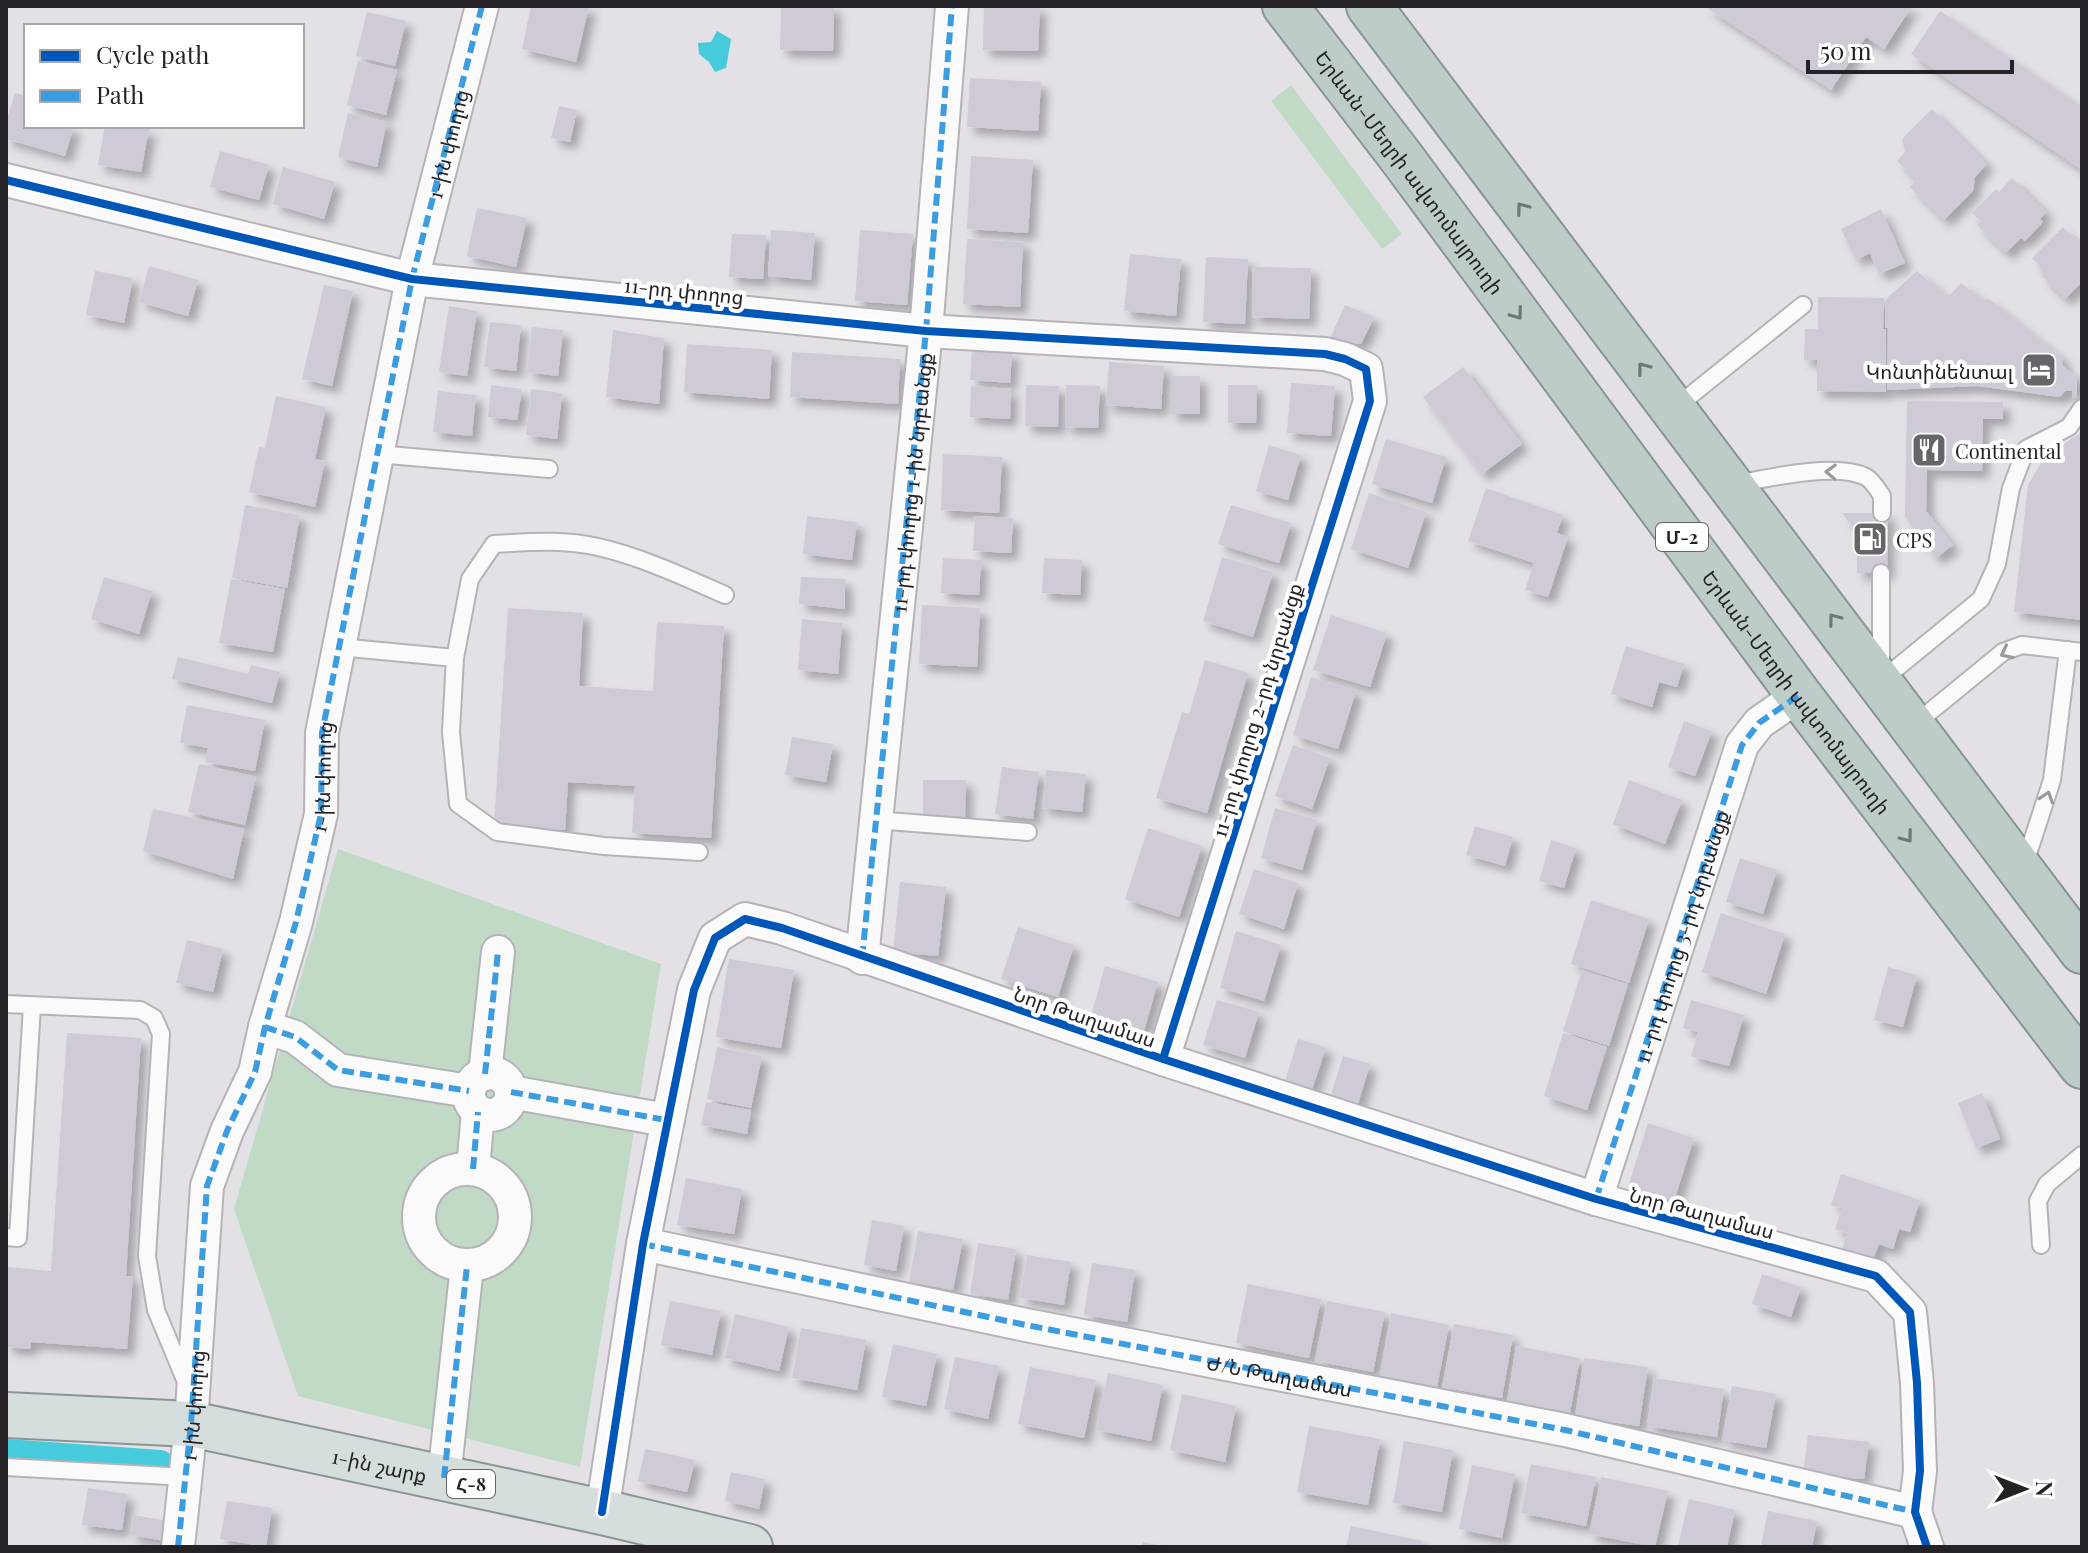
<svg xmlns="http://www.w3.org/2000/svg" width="2088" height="1553" font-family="'Playfair Display','Noto Sans Armenian',serif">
<defs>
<filter id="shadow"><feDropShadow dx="7" dy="7" stdDeviation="4" flood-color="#0004"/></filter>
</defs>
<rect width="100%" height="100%" fill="#e3e1e6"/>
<path fill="#c0dac6" d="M1291 85 1402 234 1382 249 1271 101Z
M338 849 661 964 580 1467 298 1396 234 1209Z"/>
<path fill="#45cbdc" d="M717 31 731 39 726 68 715 72 709 62 699 54 698 43 711 42Z"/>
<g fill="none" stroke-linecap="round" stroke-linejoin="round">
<path stroke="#45cbdc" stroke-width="28" d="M6 1453 160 1464"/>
</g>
<path fill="#cfcad6" filter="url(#shadow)" d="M531 6H589L576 62 522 49Z
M781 6H834L833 51 780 50Z
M984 6H1040L1038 51 983 50Z
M1704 6H1912L1884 49 1866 37 1831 90Z
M1940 11 2082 107V170L1911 54Z
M367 12 406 21 395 66 356 56Z
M358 61 397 70 386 115 347 105Z
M970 78 1041 82 1038 131 967 127Z
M15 93 26 96V126H74L65 156 6 139V122Z
M559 106 577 110 570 142 551 138Z
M1932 109 1987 164 1975 177 1973 191 1944 220 1910 187 1917 180 1897 161 1905 152 1902 139Z
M348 113 387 122 377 167 338 157Z
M105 126 149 129 141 172 98 165Z
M220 151 269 165 259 200 210 187Z
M971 156 1033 160 1028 233 967 229Z
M283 167 335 182 324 219 273 204Z
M2012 178 2046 212 2040 219 2043 222 2025 241 2021 238 2006 253 1977 225 1981 221 1972 213 1996 189 1999 192Z
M477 208 527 218 516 267 467 256Z
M1881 209 1905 263 1879 274 1870 253 1856 260 1841 229Z
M2063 227 2075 240 2082 238V286L2080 284 2065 299 2042 276 2046 272 2032 258Z
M771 230 815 233 811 280 768 276Z
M860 230 913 234 907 305 855 301Z
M732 234 766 235 763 279 729 277Z
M967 239 1023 242 1020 307 963 304Z
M1130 254 1181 259 1176 316 1124 311Z
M1206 257 1248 259 1245 324 1203 322Z
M149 266 198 280 188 316 139 302Z
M1253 267 1311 268 1309 319 1252 317Z
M95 271 133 278 124 323 86 315Z
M1917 271 1948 297 1961 283 1982 300 1989 299 2063 358V366L2077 377V398H2072V391H2065L2060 397 1977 386 1887 390 1888 328H1885V300Z
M324 285 353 291 332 386 302 379Z
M1818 297 1884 298 1883 329H1886V392L1817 391V360H1804L1805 329H1818Z
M1345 305 1374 317 1361 344 1329 341Z
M449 306 477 311 467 376 439 372Z
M490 322 521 325 516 371 484 367Z
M532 327 563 330 558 376 527 372Z
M613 330 664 338 659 404 606 397Z
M687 344 772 350 769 399 684 392Z
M972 349 1012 352 1010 383 970 380Z
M792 352 900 359 898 404 790 397Z
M1109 362 1164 366 1161 409 1106 405Z
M1463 367 1522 444 1482 474 1423 397Z
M1171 376H1200V414H1171Z
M1291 383 1335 386 1331 436 1287 433Z
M491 385 522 389 517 420 488 417Z
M1026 385 1059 386 1058 427 1025 426Z
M1066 385 1100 386 1098 428 1065 427Z
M1228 385H1257L1256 423H1228Z
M971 386 1011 389 1010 419 970 417Z
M531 389 562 393 557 439 526 435Z
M438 391 476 395 472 436 433 432Z
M276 396 326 407 315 459 325 461 315 507 249 492 259 447 265 448Z
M1907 401 2003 402V419H1983L1982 471 1927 470 1926 511 1953 545 1936 558 1905 517Z
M2082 432V620L2014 612 2028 485 2045 456Z
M1386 439 1446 457 1432 503 1372 484Z
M1269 445 1301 455 1288 500 1256 491Z
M943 454 1002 457 999 513 941 510Z
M1486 488 1563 515 1557 533 1568 537 1548 597 1525 590 1534 563 1468 541Z
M1369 493 1426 512 1408 568 1351 549Z
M245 505 300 515 287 588 232 578Z
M1231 505 1291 523 1279 563 1218 544Z
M1842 513H1888L1887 573H1857V533Z
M807 516 857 522 852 560 803 554Z
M975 516 1013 518 1011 553 973 551Z
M1222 557 1273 572 1253 637 1203 621Z
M943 558 981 560 979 595 941 593Z
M1044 558 1082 560 1080 595 1042 593Z
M104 577 152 591 139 634 91 619Z
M801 577 845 579V609L799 604Z
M231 579 285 589 273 652 219 643Z
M922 605 980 608 977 667 919 664Z
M508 608 583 613 579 686 653 691 657 622 724 626 711 838 632 833 635 786 568 782 565 830 494 825Z
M1331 615 1387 633 1370 687 1313 670Z
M802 619 842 623 838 674 798 670Z
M1626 646 1684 664 1677 687 1659 682 1652 707 1611 694Z
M178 657 248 674 251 665 280 672 272 703 172 679Z
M1205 660 1248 673 1207 813 1156 798 1182 712 1189 714Z
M1311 677 1356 691 1338 749 1293 735Z
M187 705 265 720 255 771 205 762 208 748 180 743Z
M1684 721 1712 731 1695 776 1668 767Z
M792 737 833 744 826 782 785 775Z
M1293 745 1330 758 1312 809 1275 796Z
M199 764 256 777 245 825 188 812Z
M1002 767 1039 772 1033 819 995 814Z
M1046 770 1086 774 1082 812 1042 808Z
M923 780H966L965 817 923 816Z
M1629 780 1682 800 1665 844 1613 824Z
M1275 808 1317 820 1302 870 1261 858Z
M153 809 244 829 233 879 143 851Z
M1475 826 1513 837 1505 866 1466 855Z
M1148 828 1202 846 1179 917 1125 899Z
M1551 840 1576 848 1564 888 1539 881Z
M1740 858 1777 870 1763 914 1726 902Z
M1254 869 1298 883 1284 929 1239 914Z
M900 882 946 887 938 956 893 952Z
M1591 900 1649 919 1629 983 1571 964Z
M1721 913 1785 934 1766 994 1702 972Z
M1018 927 1074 945 1058 997 1001 979Z
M1236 931 1281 945 1264 1001 1220 988Z
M187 940 223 949 213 992 176 983Z
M729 959 794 970 781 1048 716 1037Z
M1105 966 1158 982 1144 1031 1091 1016Z
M1888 967 1917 975 1903 1027 1874 1020Z
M1582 970 1628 984 1609 1046 1563 1031Z
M1217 1000 1259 1012 1245 1058 1203 1045Z
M1691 1000 1744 1015 1729 1066 1691 1056 1698 1032 1683 1028Z
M67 1033 141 1038 126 1276H133L127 1349 31 1342 30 1349 6 1347V1267L51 1271Z
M1563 1033 1607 1047 1587 1110 1544 1096Z
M1298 1039 1326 1047 1312 1090 1285 1081Z
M717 1047 762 1056 751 1108 707 1099Z
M1343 1056 1370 1064 1357 1107 1330 1098Z
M1982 1093 2000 1139 1976 1148 1958 1103Z
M706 1102 751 1110 747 1134 701 1125Z
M1648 1123 1694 1138 1674 1201 1628 1187Z
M1841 1174 1920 1200 1910 1232 1899 1229 1893 1249 1879 1244 1872 1262 1841 1252 1847 1233 1835 1229 1842 1208 1831 1205Z
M686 1178 742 1189 734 1234 677 1225Z
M872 1220 904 1226 896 1271 864 1265Z
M918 1231 963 1239 953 1290 909 1282Z
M978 1243 1016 1249 1008 1300 970 1294Z
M1027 1255 1071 1262 1064 1305 1020 1298Z
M1092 1263 1135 1270 1127 1322 1084 1315Z
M1762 1274 1801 1287 1791 1317 1752 1304Z
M1248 1284 1321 1299 1309 1358 1236 1343Z
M670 1301 721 1311 712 1355 661 1345Z
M1327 1301 1385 1312 1373 1372 1315 1361Z
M1391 1313 1449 1325 1437 1387 1380 1375Z
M735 1314 789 1327 779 1371 725 1358Z
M1454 1324 1513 1335 1502 1398 1442 1387Z
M801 1328 866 1340 857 1390 792 1378Z
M893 1344 937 1354 926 1406 882 1397Z
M1516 1346 1580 1358 1570 1413 1507 1402Z
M955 1357 999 1366 988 1419 944 1409Z
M1584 1358 1648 1367 1639 1426 1575 1417Z
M1030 1367 1096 1380 1084 1438 1018 1424Z
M1108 1373 1163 1385 1151 1441 1096 1430Z
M1654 1378 1724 1389 1717 1437 1647 1426Z
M1732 1386 1776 1394 1766 1448 1722 1440Z
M1182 1394 1236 1406 1225 1462 1170 1450Z
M1309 1426 1380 1439 1368 1505 1297 1492Z
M1808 1435 1869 1442 1864 1479 1803 1474Z
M1404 1441 1453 1450 1442 1512 1393 1503Z
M645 1449 695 1460 687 1492 638 1481Z
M1531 1464 1596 1477 1586 1526 1521 1513Z
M1472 1465 1515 1474 1502 1538 1459 1529Z
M731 1472 765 1479 759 1509 725 1501Z
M1601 1477 1668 1491 1655 1547 1589 1534Z
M88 1488 127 1494 122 1530 82 1525Z
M1689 1499 1735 1510 1727 1547H1678Z
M227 1501 272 1508 266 1547 220 1539Z
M1768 1511 1817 1521 1812 1547H1761Z
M133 1515 168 1521 165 1541 130 1535Z
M1351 1526 1423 1541 1421 1547H1346Z
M1143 1542 1161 1546V1547H1142Z"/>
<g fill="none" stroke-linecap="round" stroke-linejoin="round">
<defs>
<path id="lane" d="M1676 407 1803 305
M377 454 549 469
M1736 484C1767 478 1837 462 1866 477 1872 480 1878 490 1882 496V513
M339 647 455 658
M1881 667V573
M1882 680 1981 599 1997 564 2011 488 2026 449 2069 427 2082 408
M1915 724 2003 652 2022 645 2082 652
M875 820 1028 832
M699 852 604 846 497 832 458 804 451 732 455 658 470 579 494 544C529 542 564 539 598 547 642 557 684 577 725 595
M2024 866 2052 780 2068 650
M6 1004 140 1010 154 1018 161 1034 147 1256 156 1310 186 1382
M6 1237 18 1238 32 1006
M2041 1245 2038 1201 2047 1184 2082 1155
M6 1467 186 1477"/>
<g id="street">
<path d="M6 180 412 279 926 331 1325 354 1345 359 1366 369 1370 401 1163 1059"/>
<path id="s1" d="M862 958 926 331 952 6"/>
<path d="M265 1027 295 1037 338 1070 469 1091"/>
<circle cx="490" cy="1094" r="21"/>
<path d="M485 1074 498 952"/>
<path d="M511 1092 666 1120"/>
<circle cx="467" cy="1217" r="48"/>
<path d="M473 1169 478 1112"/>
<path id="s2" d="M1596 1199 1742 745 1759 723 1799 695"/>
<path d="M643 1244 1026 1325 1565 1430 1915 1512"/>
<path d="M444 1478 467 1266"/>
<path d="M602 1512 643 1244 694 990 715 938 745 919 782 928 1163 1059 1596 1199 1876 1276 1910 1312 1917 1383 1920 1471 1915 1512 1927 1547"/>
<path id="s3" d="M178 1547 191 1424 207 1186 227 1131 255 1072 265 1027 296 922 321 814 322 733 412 279 482 6"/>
</g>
<g id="primary">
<path id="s4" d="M6 1415 191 1424 602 1512 750 1547"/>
</g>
<g id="highway">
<path id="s5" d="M1285 6 1401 157 1799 695 2082 1066"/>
<path d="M1369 6 2082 951"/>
</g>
</defs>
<use href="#lane" stroke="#b5b3b7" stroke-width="20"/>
<use href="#street" stroke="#b5b3b7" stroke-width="36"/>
<use href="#primary" stroke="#879694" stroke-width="48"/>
<use href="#highway" stroke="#879694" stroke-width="48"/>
<use href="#lane" stroke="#fbfafb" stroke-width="16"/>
<use href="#street" stroke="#fbfafb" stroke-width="32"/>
<use href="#primary" stroke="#d6dedd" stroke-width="44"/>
<use href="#highway" stroke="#bdccc8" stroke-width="44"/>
<g stroke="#3c9ce0" stroke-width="6" stroke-dasharray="12 6" stroke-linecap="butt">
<path d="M862 958 926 331 952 6"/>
<path d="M265 1027 295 1037 338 1070 469 1091"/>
<path d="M485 1074 498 952"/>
<path d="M511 1092 666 1120"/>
<path d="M473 1169 478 1112"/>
<path d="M1596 1199 1742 745 1759 723 1799 695"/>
<path id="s6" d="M643 1244 1026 1325 1565 1430 1915 1512"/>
<path d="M444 1478 467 1266"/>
<path d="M178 1547 191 1424 207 1186 227 1131 255 1072 265 1027 296 922 321 814 322 733 412 279 482 6"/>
</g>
<defs>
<path id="cycleway" d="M6 180 412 279 926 331 1325 354 1345 359 1366 369 1370 401 1163 1059
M602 1512 643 1244 694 990 715 938 745 919 782 928 1163 1059 1596 1199 1876 1276 1910 1312 1917 1383 1920 1471 1915 1512 1927 1547"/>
</defs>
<use href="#cycleway" stroke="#fff" stroke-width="13"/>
<use href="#cycleway" stroke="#0057b8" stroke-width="8"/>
</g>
<defs><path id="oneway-chevron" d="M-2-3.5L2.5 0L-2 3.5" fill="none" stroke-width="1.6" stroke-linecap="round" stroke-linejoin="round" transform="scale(2)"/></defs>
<g stroke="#707777">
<use href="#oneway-chevron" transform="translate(1522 208) rotate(-127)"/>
<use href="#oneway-chevron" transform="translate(1517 314) rotate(54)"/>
<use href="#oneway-chevron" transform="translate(1643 368) rotate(-127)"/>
<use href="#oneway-chevron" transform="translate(1834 619) rotate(-127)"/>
<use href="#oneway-chevron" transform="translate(1907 837) rotate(53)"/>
</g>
<g stroke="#9a999b">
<use href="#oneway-chevron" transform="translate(1831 472) rotate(-178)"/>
<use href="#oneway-chevron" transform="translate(2006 653) rotate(153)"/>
<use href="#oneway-chevron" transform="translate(2047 797) rotate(-72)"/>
</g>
<defs>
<symbol id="hotel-square" viewBox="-11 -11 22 22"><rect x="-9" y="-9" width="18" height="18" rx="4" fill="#676569" stroke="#fff"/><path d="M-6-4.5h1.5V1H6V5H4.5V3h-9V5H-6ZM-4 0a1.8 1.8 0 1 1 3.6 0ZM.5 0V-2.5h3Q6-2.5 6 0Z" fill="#fff"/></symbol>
<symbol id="restaurant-square" viewBox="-11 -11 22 22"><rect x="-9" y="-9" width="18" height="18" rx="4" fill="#676569" stroke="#fff"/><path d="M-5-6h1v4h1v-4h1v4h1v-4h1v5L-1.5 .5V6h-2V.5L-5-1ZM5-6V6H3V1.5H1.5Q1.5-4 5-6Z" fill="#fff"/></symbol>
<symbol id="fuel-square" viewBox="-11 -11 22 22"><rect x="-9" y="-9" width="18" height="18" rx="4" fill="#676569" stroke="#fff"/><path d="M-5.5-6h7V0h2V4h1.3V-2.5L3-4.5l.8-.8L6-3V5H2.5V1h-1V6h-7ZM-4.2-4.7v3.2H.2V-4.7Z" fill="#fff"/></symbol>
</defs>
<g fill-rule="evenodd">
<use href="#hotel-square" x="2019" y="350" width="40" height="40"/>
<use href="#restaurant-square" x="1909" y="430" width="40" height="40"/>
<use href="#fuel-square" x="1850" y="519" width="40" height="40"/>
</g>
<g text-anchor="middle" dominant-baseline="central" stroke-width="8" stroke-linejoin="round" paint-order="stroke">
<g fill="#fff" stroke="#666467" stroke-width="2">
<rect x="1656" y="523" width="52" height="28" rx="6"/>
<rect x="447" y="1470" width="48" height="28" rx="6"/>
</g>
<g font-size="18" font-weight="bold" fill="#242226">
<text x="1682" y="537">Մ-2</text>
<text x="471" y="1484">Հ-8</text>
</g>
<g font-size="20" fill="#242226" stroke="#fff">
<text stroke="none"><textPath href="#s3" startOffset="1436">1-ին փողոց</textPath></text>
<text stroke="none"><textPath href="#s5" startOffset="208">Երևան-Մեղրի ավտոմայրուղի</textPath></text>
<text transform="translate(684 290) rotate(6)">11-րդ փողոց</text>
<text stroke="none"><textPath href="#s1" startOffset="478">11-րդ փողոց 1-ին նրբանցք</textPath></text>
<text stroke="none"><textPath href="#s5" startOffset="856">Երևան-Մեղրի ավտոմայրուղի</textPath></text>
<text transform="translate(1256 710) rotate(-73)">11-րդ փողոց 2-րդ նրբանցք</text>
<text stroke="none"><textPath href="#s3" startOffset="790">1-ին փողոց</textPath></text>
<text stroke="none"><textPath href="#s2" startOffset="276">11-րդ փողոց 3-րդ նրբանցք</textPath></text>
<text transform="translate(1085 1016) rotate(19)">Նոր Թաղամաս</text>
<text transform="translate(1702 1212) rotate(15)">Նոր Թաղամաս</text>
<text stroke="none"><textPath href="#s6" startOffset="650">Ժ/Ն Թաղամաս</textPath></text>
<text stroke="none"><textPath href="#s3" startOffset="142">1-ին փողոց</textPath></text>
<text stroke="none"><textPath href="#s4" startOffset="378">1-ին շարք</textPath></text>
</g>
<g font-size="20" fill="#242226" stroke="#fff" text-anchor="start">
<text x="2013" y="370" text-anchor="end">Կոնտինենտալ</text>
<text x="1955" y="450">Continental</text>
<text x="1896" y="539">CPS</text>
</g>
</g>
<rect width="2088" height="1553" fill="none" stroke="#242226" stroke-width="16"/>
<rect x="24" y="24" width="280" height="104" fill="#ffffff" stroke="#a7a7a8" stroke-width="2"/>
<rect x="40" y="50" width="40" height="12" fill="#0057b8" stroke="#a7a7a8" stroke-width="2"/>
<text x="96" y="64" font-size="24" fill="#242226">Cycle path</text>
<rect x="40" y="90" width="40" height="12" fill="#3c9ce0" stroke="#a7a7a8" stroke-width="2"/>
<text x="96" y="104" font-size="24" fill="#242226">Path</text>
<g transform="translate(2024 1489) rotate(90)" stroke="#ffffff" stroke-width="6" paint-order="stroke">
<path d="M0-6L14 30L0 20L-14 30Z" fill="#242226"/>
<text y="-12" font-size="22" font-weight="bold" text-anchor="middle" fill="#242226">N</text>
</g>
<path d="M1808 60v12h204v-12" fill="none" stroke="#242226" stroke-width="4"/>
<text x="1820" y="60" font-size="24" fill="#242226" stroke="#ffffff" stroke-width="6" paint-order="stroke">50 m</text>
</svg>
